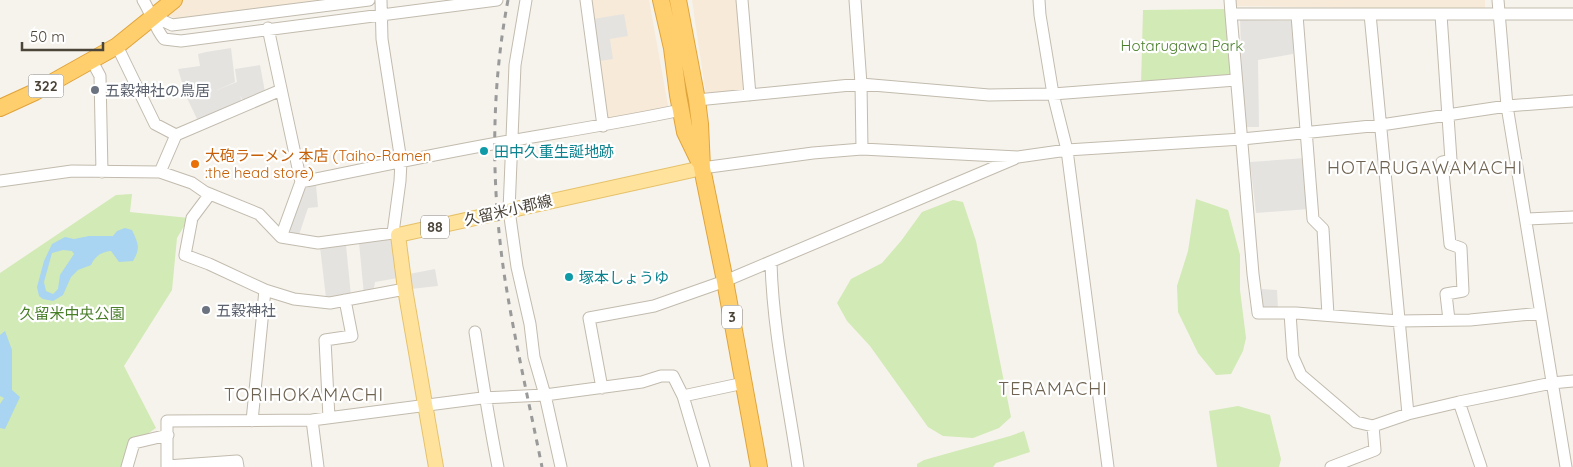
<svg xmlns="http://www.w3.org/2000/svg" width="1573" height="467" font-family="Quicksand,'Noto Sans JP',sans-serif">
<rect width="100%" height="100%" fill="#f6f3ec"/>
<path fill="#f7ead8" d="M179 0H334L176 20 164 11Z
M588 0H649L669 111 606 122Z
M692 0H740L748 94 706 96Z
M1233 0H1485V10L1233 6Z"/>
<path fill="#d2eab5" d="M1228 9 1233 77 1141 84 1143 10Z
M132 194 130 212 189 218 177 238 172 290 124 366 156 428 134 443 126 467H0V273L116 195Z
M1196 199 1228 210 1240 255V290L1246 338 1243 351 1231 374 1216 375 1198 353 1178 312 1177 286 1188 251Z
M953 200 963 202 976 241 1011 417 999 428 973 438 943 436 928 427 870 346 847 321 837 303 851 279 882 263 901 241 922 212Z
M1238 406 1270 415 1281 459 1279 467H1217L1209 411Z
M1024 431 1030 452 996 463 993 467H917V464L924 460 1010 436Z"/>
<path fill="#e5e3e0" d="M624 14 628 36 610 39 613 59 600 61 593 19Z
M1240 20 1293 21V54L1258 60 1259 127H1244Z
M231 48 235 82 217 90 237 82 235 69 260 65 265 92 243 101 240 95 242 102 198 121 186 96 178 69 200 66 198 54 206 52Z
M1305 158 1309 209 1256 213 1250 162Z
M316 185 318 207 308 208 298 238 285 234 302 189Z
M391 239 398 278 375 282 373 294 364 295 359 243Z
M346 245 351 296 326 298 320 247Z
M435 269 438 286 411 289 409 274Z
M1262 289 1277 290 1278 310H1262Z"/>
<path fill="#a9d4f2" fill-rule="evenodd" d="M125 228 132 230C138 243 141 248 133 261L119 262 111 251C101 252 95 256 91 265L78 270 71 277 63 295 53 301 43 299 39 296 37 287 44 261 52 244 65 237 74 239 89 236H113L117 231ZM63 250 72 251 74 254 60 275 58 289 53 294 46 291 44 282 52 253Z
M5 331 12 350V390L20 397 5 429 0 428V404L4 398 0 396V335Z"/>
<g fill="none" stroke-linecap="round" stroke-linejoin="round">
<defs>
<path id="minor" d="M143 0C151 13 155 28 164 39L181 41 497 0
M381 0 382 39 401 161 400 181 393 233
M526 0 515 65 509 210 517 267 530 324 534 357 545 395 561 467
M586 0 603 126
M742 0 750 95
M855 0 861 84 862 149
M1039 0 1040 15 1053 94 1067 150 1108 467
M1230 0 1231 14
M1498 0 1507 106 1566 467
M1370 14 1408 414
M1297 15 1313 219 1323 229 1328 315
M1441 15 1451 160 1442 162 1450 244 1461 248 1463 291 1446 294 1449 320
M153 16 172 25 369 0
M268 28 301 182
M117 46 155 124 176 135
M92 61 100 76 102 172
M697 100 861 84 989 95 1053 94 1236 80
M702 168 813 153 862 149 1018 157 1067 150 1242 139 1381 125 1507 106 1573 101
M160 172 176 135 281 90
M0 181 72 171 160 172 192 183 205 192 259 214 281 237 318 243 393 233 398 235
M210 194 192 218 185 255 209 264 265 290 294 299 330 303 405 289
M1527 219 1573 217
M281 237 301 182C370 168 440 153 509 141 567 131 624 122 681 110
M771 263C773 332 788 399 798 467
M1290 313 1293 357 1301 375 1356 422 1373 426 1408 414 1459 402 1552 383 1573 381
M1541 313 1470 320 1399 321 1296 313H1258L1253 274 1231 14H1573
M475 332C482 377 489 422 498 467
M602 388 589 318 654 306 725 281 1014 159
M683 396 704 467
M1459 402 1481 467
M329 418 325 340 352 336 345 300
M312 420 318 467
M252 421 265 290
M167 466 237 461 238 467
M127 467 134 443 168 435
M167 467V421L312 420 482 398 545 395 642 382 661 376H673L683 396 744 383
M1331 467 1375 450 1373 426"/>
<path id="major" d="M436 467 405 289 398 235 702 168"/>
<path id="highway" d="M661 0 672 48 678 95 685 132 699 161
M678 0 697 100 700 124 702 168 725 281 759 467
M0 108 35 92 117 46 174 0"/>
</defs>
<use href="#minor" stroke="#c2bbae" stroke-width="13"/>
<use href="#major" stroke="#e6c16a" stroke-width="16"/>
<use href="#highway" stroke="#e0a43c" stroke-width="18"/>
<use href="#minor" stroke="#fff" stroke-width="11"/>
<use href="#major" stroke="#ffe39c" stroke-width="14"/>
<use href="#highway" stroke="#ffcf6e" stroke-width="16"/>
<path stroke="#9a9a9a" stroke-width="3" stroke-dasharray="6 6" stroke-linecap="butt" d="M508 0C491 89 491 183 504 273 514 338 529 402 542 467"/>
</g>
<g fill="#6b7280" stroke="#fff" stroke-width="2">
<circle cx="95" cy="90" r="5"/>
<circle cx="206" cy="310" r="5"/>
</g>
<g fill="#0f9aa8" stroke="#fff" stroke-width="2">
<circle cx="484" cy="151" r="5"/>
<circle cx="569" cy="277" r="5"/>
</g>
<circle fill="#e8710a" stroke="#fff" stroke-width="2" cx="195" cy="164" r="5"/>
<g text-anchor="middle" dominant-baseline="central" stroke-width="4.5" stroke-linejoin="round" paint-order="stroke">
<g fill="#fff" stroke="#817c74" stroke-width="1">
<rect x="28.5" y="74.5" width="35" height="23" rx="4"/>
<rect x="421" y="215.5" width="28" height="23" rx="4"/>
<rect x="722" y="305.5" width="20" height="23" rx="4"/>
</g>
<g font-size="14" font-weight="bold" fill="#4b4439">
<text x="46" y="86">322</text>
<text x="435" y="227">88</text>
<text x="732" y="317">3</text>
</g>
<g font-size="15" fill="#4a7f2a" stroke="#fff">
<text x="1182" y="45">Hotarugawa Park</text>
<text x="72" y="313">久留米中央公園</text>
</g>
<g font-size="15" fill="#5b616d" stroke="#fff" text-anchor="start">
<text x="105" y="90">五穀神社の鳥居</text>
<text x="216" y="310">五穀神社</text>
</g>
<g font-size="15" fill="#0d838f" stroke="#fff" text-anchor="start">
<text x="494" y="151">田中久重生誕地跡</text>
<text x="579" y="277">塚本しょうゆ</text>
</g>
<g font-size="15" fill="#c56008" stroke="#fff" text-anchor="start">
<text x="205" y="155">大砲ラーメン 本店 (Taiho-Ramen<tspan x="205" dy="17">:the head store)</tspan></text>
</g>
<g font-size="15" fill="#4b4439" stroke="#fff">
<text transform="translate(508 210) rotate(-13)">久留米小郡線</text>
</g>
<g font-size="18" letter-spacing="1" fill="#6e6250" stroke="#fff">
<text x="1425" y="167">HOTARUGAWAMACHI</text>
<text x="1053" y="388">TERAMACHI</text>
<text x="304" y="394">TORIHOKAMACHI</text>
</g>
</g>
<path d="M22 42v8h81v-8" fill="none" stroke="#4b4439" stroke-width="2.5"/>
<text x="30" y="42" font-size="15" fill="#4b4439" stroke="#ffffff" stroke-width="4" paint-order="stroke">50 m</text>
</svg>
